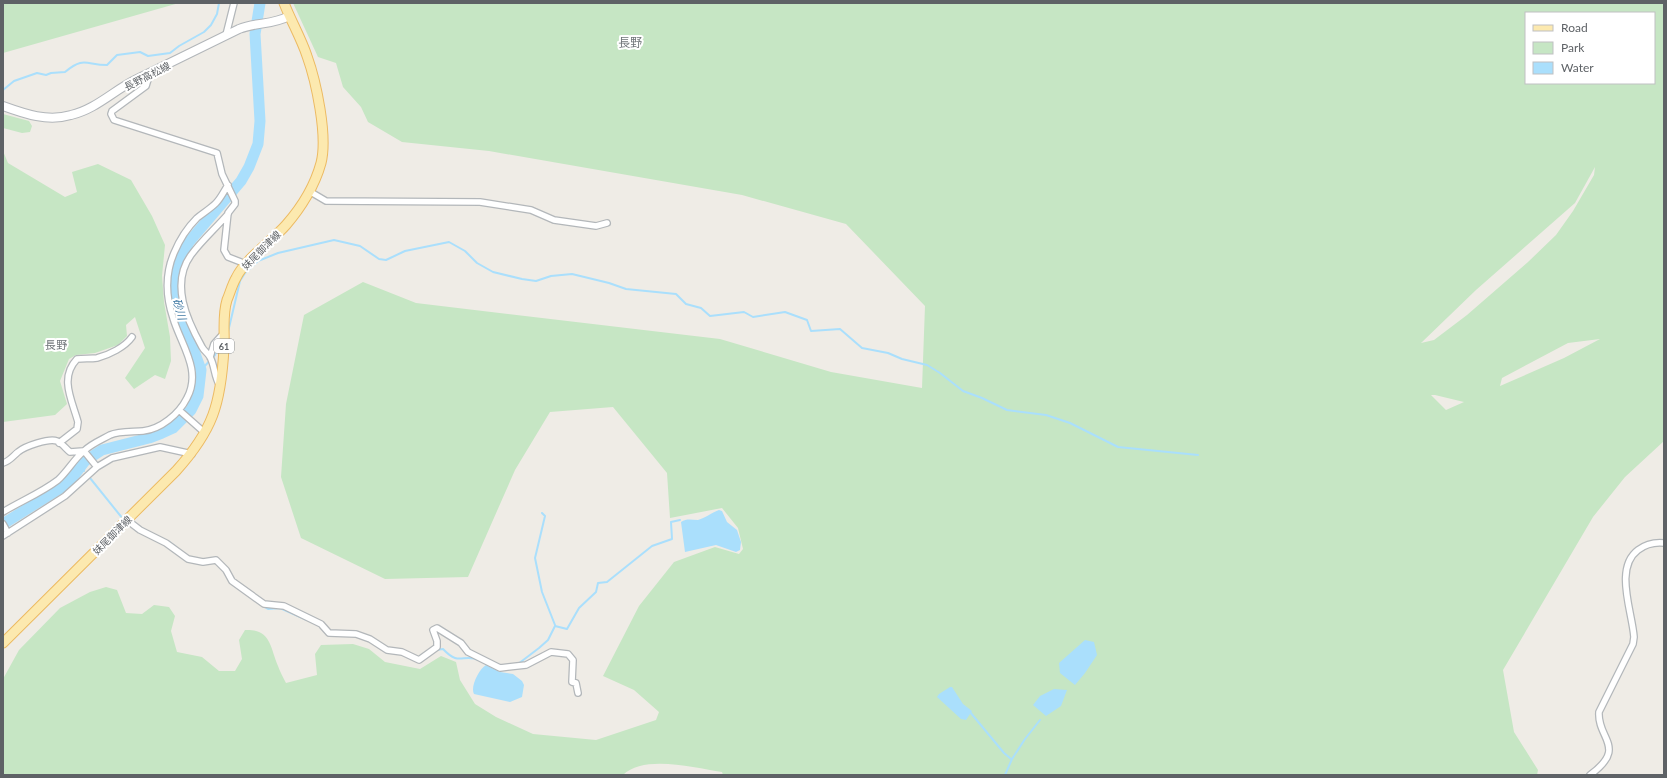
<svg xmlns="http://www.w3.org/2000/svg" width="1667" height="778" font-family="Lato,'Noto Sans JP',sans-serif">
<rect width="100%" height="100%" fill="#efece6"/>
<path fill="#c6e6c4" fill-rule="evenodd" d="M3 3H179L3 53Z
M293 3H1664V441L1625 477 1593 517 1503 670 1514 732 1538 770 1537 775H723L722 772C695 768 644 754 623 775H3V679L19 650 60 608 90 592 106 587 117 590 126 613 142 614 154 605 169 607 175 616 171 631 177 652 202 657 219 671H235L242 659 239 640 245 630C271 629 270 647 278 666 280 672 283 677 286 683L317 675 315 654 321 645 353 644 369 649 385 662 420 669 441 656 456 662 460 680 475 704 496 717 533 734 596 740 656 720 659 712 634 690 603 676 639 606 674 562 715 547 739 554 743 549 738 528 722 508 670 518 667 473 613 407 550 412 515 470 468 577 385 579 301 538 281 477 286 404 304 315 363 282 416 303 720 339 831 372 922 388 925 306 846 224 742 195 489 151 402 142 368 122 361 107 343 87 336 63 318 57ZM1526 13H1654V83H1526ZM1595 167 1594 175 1573 211 1556 235 1528 262 1467 315 1434 340 1421 343 1476 290 1575 203ZM1600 339 1564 358 1500 386 1502 378 1568 343ZM1431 395H1435L1464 402 1446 410Z
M3 114 29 121 32 126 30 132 22 133 3 128Z
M3 151 8 163 65 197 77 192 72 172 98 164 131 180 152 216 165 245 162 276 164 302 170 337 171 361 165 379 155 375 134 389 125 378 145 348 135 317 126 325 127 336 118 345 95 353 76 355 69 359 60 381 67 404 55 415 3 422Z"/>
<path fill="#aadffc" d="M719 510 722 511 727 522 737 530 741 542 740 550 736 552 716 545 685 552 681 522C687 518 692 520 698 520 703 519 713 512 719 510Z
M1085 640 1094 642 1097 655 1085 673 1075 685 1060 673 1059 663Z
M486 665 500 672 513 674 522 681 524 685 522 697 510 702 474 694C470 687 479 669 486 665Z
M950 687H952L963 704 972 711 966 720 961 719 937 697 939 694Z
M1054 689 1067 690 1061 706 1046 716 1033 705 1040 696Z"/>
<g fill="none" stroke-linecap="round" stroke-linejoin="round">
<path stroke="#aadffc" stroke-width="2" d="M3 90 14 81 37 73 46 75 51 73 65 72C84 56 86 65 107 65L117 55 140 52 148 56 170 53 179 46 204 32 211 25 217 14 219 3
M228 332 240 281 245 273 258 261 278 253 334 240 360 246 379 259 386 260 405 251 449 242 465 251 477 263 493 272 522 279 536 281 551 276 572 274 609 283 626 289 676 294 686 304 701 308 710 316 744 312 753 317 785 312 807 320 811 331 840 329 862 348 888 353 902 359 927 365 940 373 963 391 982 398 1007 410 1046 415 1070 423 1118 447 1198 455
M201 370 215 355 220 341
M80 467 84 471
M90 478 123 519
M542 513 545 516 535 558 542 592 555 625
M168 541 176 547
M261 605 268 609 280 608 307 620
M436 650 443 649C460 667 462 653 479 660
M518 664 539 648 548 640 555 626 567 629 579 608 596 592 598 583 607 582 652 546 672 539 671 522 680 520
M970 712 1004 753 1011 759
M1005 775 1012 759 1025 739 1040 720"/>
<path stroke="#aadffc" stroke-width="11" d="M3 524 62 487 73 477 85 461 102 450 149 438 162 433 173 428 191 410 198 396 201 370 176 302 175 282 178 264 189 242 241 181 249 167 258 144 260 121 255 34 260 3"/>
<defs>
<path id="minor" d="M226 35 234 3
M150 73 146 86 112 111 111 114 114 120 217 153 222 174 235 201V204L228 213 224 250 228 257 246 264
M309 191 326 201 480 202 531 210 554 220 596 226 607 223
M210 357 214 344 223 334
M220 386C214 377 215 366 210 357 208 353 204 351 202 347 187 320 170 284 191 255 202 240 216 228 228 214
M179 410 205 433
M59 443 77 429 78 422C72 400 59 378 77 359 84 358 90 359 97 358 109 355 125 347 132 337
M84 451 97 467
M3 463C10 461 13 456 18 452 25 446 49 438 57 441 62 443 66 449 70 452L83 451
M3 512C21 501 41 493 58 480 68 471 74 459 84 451 91 444 101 440 110 435 119 431 132 432 143 431 161 429 179 414 187 398 202 370 181 345 173 318 166 297 165 274 174 253 179 241 188 227 197 218 203 213 210 209 216 203 221 198 224 191 228 185
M127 520 140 530 166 543 188 559 203 562 216 560 226 570 232 581 264 604 284 606 321 624 329 633 356 634 370 639 387 650 402 652 419 660 437 647V641L433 630 437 628 461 643 468 652 500 668 526 665 551 652 568 654 573 660 572 682 576 683 578 693
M3 524 8 533
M3 536 65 496 97 467 112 458 160 447 192 454
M1590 775C1628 747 1597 739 1599 712L1633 644 1634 637C1632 611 1614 568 1638 550 1646 544 1654 542 1664 543"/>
<path id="secondary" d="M3 106C25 114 48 122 71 115 96 109 113 91 135 80 170 63 204 46 239 29 256 22 273 25 289 16"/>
<path id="primary" d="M3 643 176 471C213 430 221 404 224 348 225 332 222 316 227 300 230 293 232 285 236 278 245 259 271 242 286 225 301 208 315 185 321 163 328 136 316 81 307 56 301 38 291 21 284 3"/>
</defs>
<use href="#minor" stroke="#b3b7ba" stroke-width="8"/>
<use href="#secondary" stroke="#b2b6ba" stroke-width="10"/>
<use href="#primary" stroke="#ecba62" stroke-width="11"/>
<use href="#minor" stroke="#fff" stroke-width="5.5"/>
<use href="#secondary" stroke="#fff" stroke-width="8"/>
<use href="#primary" stroke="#fce9af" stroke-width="9"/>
</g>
<g text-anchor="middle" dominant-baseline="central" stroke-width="4" stroke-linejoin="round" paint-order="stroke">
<rect fill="#fff" stroke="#8e9194" stroke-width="1" x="214" y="339" width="20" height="14" rx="3"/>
<g font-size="9" font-weight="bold" fill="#5e6266">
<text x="224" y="346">61</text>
</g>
<g font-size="10" fill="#5e6266" stroke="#fff">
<text transform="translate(147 76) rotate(-27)">長野高松線</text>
<text transform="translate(261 250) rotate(-45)">妹尾御津線</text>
<text transform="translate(112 535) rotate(-45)">妹尾御津線</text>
</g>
<g font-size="11" font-style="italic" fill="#437ba5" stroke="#fff">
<text transform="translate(180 309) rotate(74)">砂川</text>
</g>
<g font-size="11" fill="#6f7478" stroke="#fff">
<text x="56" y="344">長野</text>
</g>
<g font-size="12" fill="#6f7478" stroke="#fff">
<text x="630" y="42">長野</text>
</g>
</g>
<rect width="1667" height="778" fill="none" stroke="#5e6266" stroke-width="8"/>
<rect x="1525" y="12" width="130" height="72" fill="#ffffff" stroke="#bfc0c2"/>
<rect x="1533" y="25" width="20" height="6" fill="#fce9af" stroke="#bfc0c2"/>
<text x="1561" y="32" font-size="12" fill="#5e6266">Road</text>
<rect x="1533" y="42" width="20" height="12" fill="#c6e6c4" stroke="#bfc0c2"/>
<text x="1561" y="52" font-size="12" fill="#5e6266">Park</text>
<rect x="1533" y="62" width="20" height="12" fill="#aadffc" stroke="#bfc0c2"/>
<text x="1561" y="72" font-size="12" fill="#5e6266">Water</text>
</svg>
